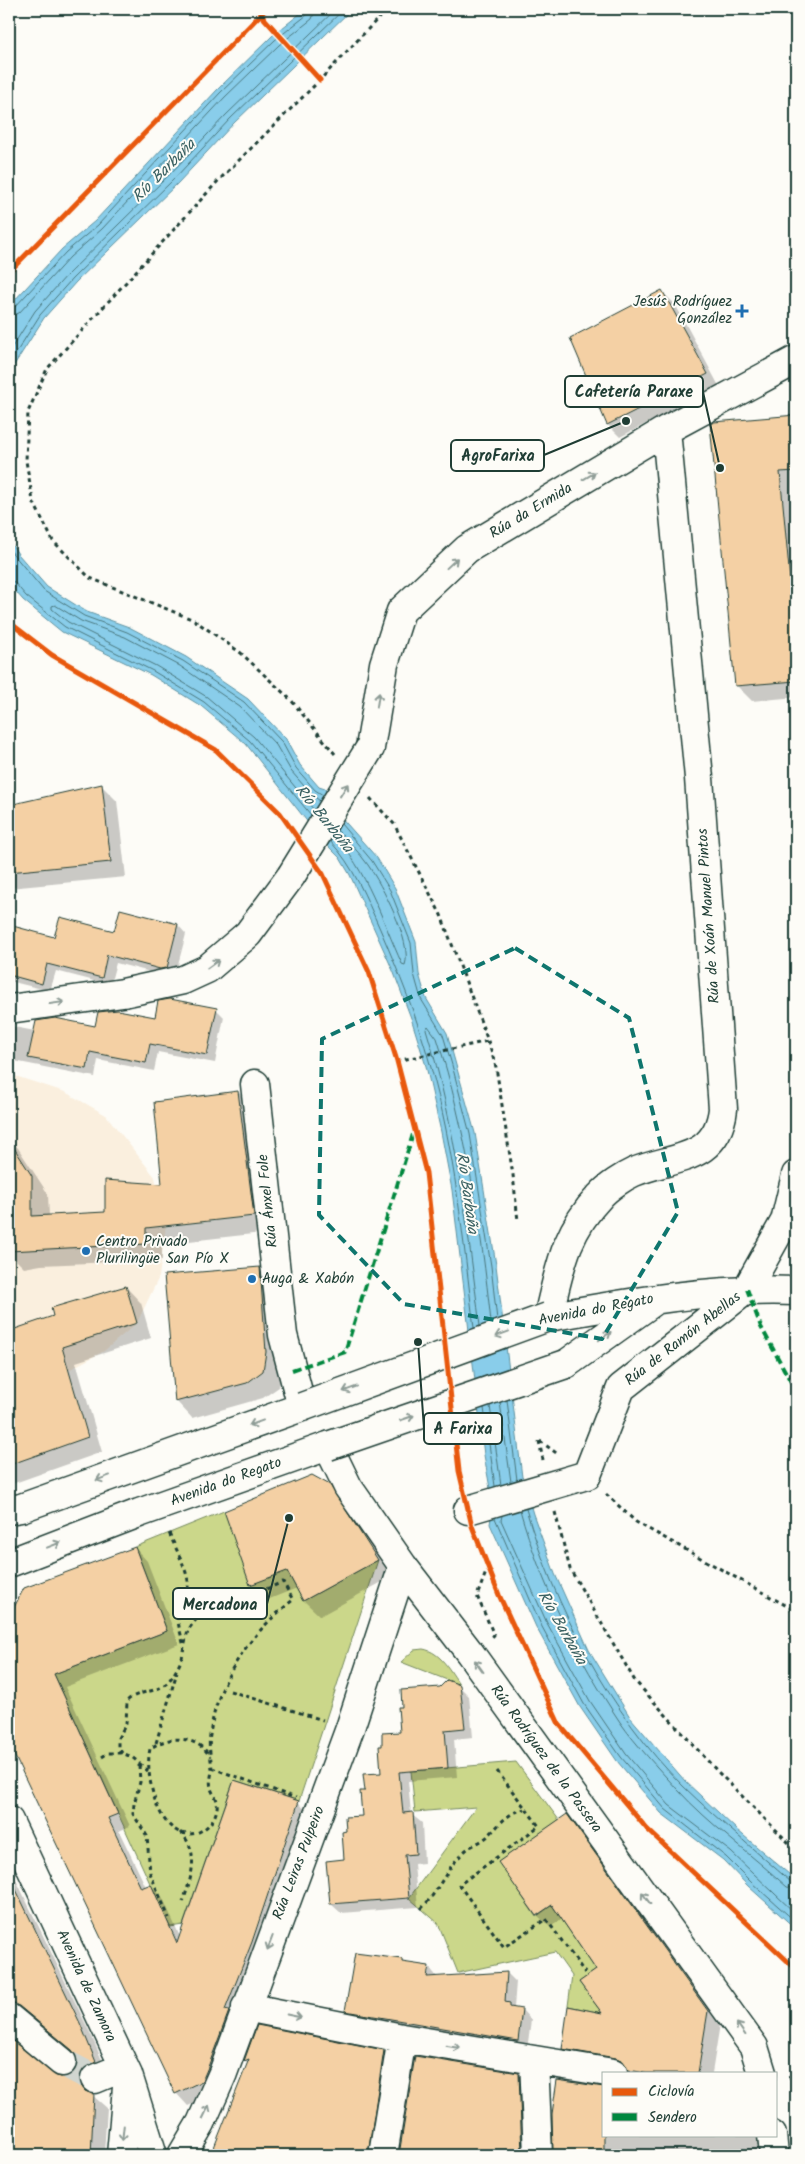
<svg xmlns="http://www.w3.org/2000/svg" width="805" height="2164" font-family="Kalam,sans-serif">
<rect width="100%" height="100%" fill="#fdfcf7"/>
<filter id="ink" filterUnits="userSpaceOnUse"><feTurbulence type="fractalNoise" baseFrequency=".02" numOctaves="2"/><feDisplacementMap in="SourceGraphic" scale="10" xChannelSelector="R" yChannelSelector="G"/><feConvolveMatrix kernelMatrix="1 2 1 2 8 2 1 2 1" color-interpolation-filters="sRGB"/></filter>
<g filter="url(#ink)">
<path fill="#faefde" d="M9 1074 65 1092 106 1115 155 1177 166 1225 159 1277 137 1323 104 1351 65 1372 27 1377 9 1374Z"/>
<path fill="#cbd78a" stroke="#758a5f" d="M224 1511 287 1571 303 1601 378 1560 299 1801 234 1780 183 1925 170 1927 54 1674 167 1631 135 1547Z
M423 1649C441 1652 450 1671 460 1685L401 1662 414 1650Z
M516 1762 559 1820 499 1862 536 1917 552 1905 596 1970 579 1982 602 2013 568 2006 572 1976 555 1952 458 1973 438 1923 409 1898 476 1807 415 1812 411 1771Z"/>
<path fill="#89cdea" stroke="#5f93a1" d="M306 9H352L234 123 178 183 76 282 44 318 9 373V308L12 303 62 249 95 221 217 90 272 36Z
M9 540 18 554 47 587 87 612 129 627 186 657 248 699 286 739 300 765 319 787 325 789 339 815 377 858 395 888 416 942 419 974 426 998 447 1033 475 1133 496 1265 522 1477 533 1514 555 1574 589 1650 630 1717 685 1781 737 1830 796 1880V1929L748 1886 723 1860 661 1813 617 1761 580 1707 536 1627 490 1524 493 1505 484 1455 452 1190 441 1132 426 1066 411 1018 394 973 350 875 340 858 321 839 246 744 201 706 151 675 62 632 23 600 9 584Z"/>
<path fill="#0003" d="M662 292 675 304 719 386 620 437 608 425 572 339Z
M796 416V697L752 701 736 685 714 423Z
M101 785 117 801 126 877 9 888V806Z
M121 910 178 925 186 934 175 976 169 977 116 963 110 985 56 971 50 991 9 981V926L55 938 115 932Z
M216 1009 224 1017 215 1063 158 1052 154 1071 98 1060 95 1077 9 1060V1026L35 1031 96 1028Z
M238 1092 255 1109 270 1232 162 1244V1260L41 1265 24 1268 9 1253V1138L18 1148 48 1194 49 1216 106 1214 163 1186Z
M259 1268 275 1284 282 1368 279 1387 263 1398 192 1418 177 1402 165 1276Z
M126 1287 141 1303 151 1338 76 1362 102 1452 9 1485V1333L54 1317Z
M329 1486 345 1502 393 1576 320 1616 304 1601 297 1588 267 1600 251 1584Z
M135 1548 147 1561 179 1644 65 1687 130 1826 119 1831 146 1887 151 1885 163 1898 180 1937 298 1802 310 1815 215 2093 188 2106 176 2093 9 1741V1619L25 1589Z
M459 1686 469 1696 473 1737 454 1739 457 1777 408 1781 411 1814 422 1823 424 1863 414 1864 418 1907 341 1913 331 1904 345 1861 348 1832 364 1817 366 1792 383 1774 402 1733Z
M567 1816 579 1828 720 2024 712 2073H629L576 2061 563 2048 605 2015 598 1970 563 1919 550 1927 537 1915Z
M9 1865 92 2037 108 2074 92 2091V2095L107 2108 104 2155H9V2040L52 2075 60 2079 67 2078 75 2073 79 2064 77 2055 33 2018 25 2015 9 2022Z
M402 1960 405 1964 429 1967 438 1978 507 1973 516 1982 514 2008 522 2010 531 2020 527 2050 356 2020 347 2010Z
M258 2027 384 2052 396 2064 381 2155H212L248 2064 245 2061Z
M416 2057 518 2074 531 2087 534 2155H400Z
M553 2114 604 2135H771L769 2155H555Z"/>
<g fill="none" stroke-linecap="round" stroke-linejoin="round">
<path stroke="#49777d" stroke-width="1" d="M9 310 14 308 66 252 98 225 220 93 275 40 307 15 309 9
M9 316 19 313 70 257 102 229 225 97 279 45 312 19 315 9
M9 352 35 311 67 275 169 175 226 115 336 9
M9 364 40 315 72 279 174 179 230 119 344 9
M9 549 44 591 84 616 127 632 183 661 244 702 282 742 296 768 315 790 323 795
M9 581 14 582 26 596 65 627 153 671 204 702 250 741 311 815
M314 810 254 737 207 697 156 666 68 622 52 609V606L55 605 81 621 125 637 180 666 240 707 276 745 291 771 311 794 320 801
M341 824 372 861 390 890 411 943 414 974 421 999 443 1035 452 1065 470 1134 491 1266 497 1320
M334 835C367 870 382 920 402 964L405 965C413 943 381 884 368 865 359 852 348 841 337 830
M330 841C354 866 366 898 380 929 399 973 417 1017 430 1064 455 1150 463 1239 474 1328
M480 1326C467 1226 456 1126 426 1029L428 1026 437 1038C466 1128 481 1227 491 1322
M507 1400 517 1480
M500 1402 511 1482
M490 1406 501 1485
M484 1408 495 1486
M526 1509C554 1606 611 1715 683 1786 718 1820 755 1850 791 1882L796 1883
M520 1510C541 1584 577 1658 620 1722 636 1745 658 1768 677 1789 710 1825 751 1854 787 1887L796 1889
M502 1516 501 1520 547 1623 590 1701 626 1754 669 1805 731 1852 796 1914
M495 1518 541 1625 584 1704 621 1757 665 1809 726 1857 752 1883 796 1922"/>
</g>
<path fill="#f4d0a4" stroke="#1f3d34" d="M662 290 708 374 607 425 570 338Z
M796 415V471L780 472 796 645V681L735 686 710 424 714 422Z
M102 784 111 862 9 872V805Z
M120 909 178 924 167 968 160 969 107 955 102 978 47 964 42 984 9 975V925L54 937 60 917 114 931Z
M170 999 217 1008 207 1055 150 1044 146 1063 90 1052 87 1069 28 1058 36 1021 55 1018 95 1026 98 1012 118 1010 155 1017 158 1001Z
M238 1091 254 1216 146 1228V1244L9 1251V1140L32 1176V1216L105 1212V1180L162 1184 154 1102Z
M260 1267 266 1352 263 1371 247 1383 175 1402 164 1275Z
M126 1286 137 1323 62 1347 88 1437 9 1465V1331L53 1316 51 1308Z
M312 1475 330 1485 378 1560 303 1601 287 1571 250 1585 224 1511Z
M135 1547 167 1631 54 1674 118 1814 108 1818 141 1888 151 1884 177 1943 234 1780 299 1801 252 1942 225 2010 229 2011 208 2067 202 2081 175 2094 9 1744V1617L24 1588Z
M447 1680 460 1685 465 1728 445 1730 448 1768 399 1772 403 1813 413 1812 416 1854 405 1855 409 1898 330 1904 326 1861 344 1859 342 1832 346 1831 345 1817 362 1816 360 1791H365L363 1774 381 1773 379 1746H382V1733L400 1732 398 1707H402L401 1690 440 1687Z
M567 1814 708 2011 698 2073H646L628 2070 623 2061 616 2058 562 2049 568 2006 602 2013 579 1982 596 1970 552 1905 536 1916 498 1862Z
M9 1875 80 2023 96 2062 83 2069 80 2077V2084L85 2091 94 2094 91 2155H9V2038L59 2077H67L74 2072 77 2064 76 2056 72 2050 19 2006 9 2003Z
M355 1953 402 1959V1962L429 1966 427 1977 507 1972 505 2002 510 2003V2007L522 2009 518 2041 345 2011Z
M257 2025 384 2050 368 2155H211L249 2059 244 2061Z
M415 2056 519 2073 522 2155H399Z
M557 2080 604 2087V2155H553L552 2114Z"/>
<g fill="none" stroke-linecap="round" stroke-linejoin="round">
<path stroke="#d1d6d0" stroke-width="28" stroke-dasharray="28 14" stroke-linecap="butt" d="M62 2062 95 2079"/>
<defs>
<path id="minor" d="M666 430 699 778 723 1109C717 1162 672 1156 634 1172 623 1177 608 1187 600 1196 564 1234 560 1269 548 1317 632 1302 711 1288 796 1291
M370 748 384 664 401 611 467 549 666 430 796 360
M9 1009 123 993 183 980 207 969 248 934 291 876
M566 1364 653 1302
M9 1510 21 1508 302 1407 283 1335 255 1084
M468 1510 587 1475 621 1388 747 1289 785 1221 796 1175
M9 1563 139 1513 328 1446 348 1487 403 1566 470 1653 754 2047 762 2073
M9 1821 128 2075 153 2155
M246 2007 402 2038 613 2073
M9 2018 62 2062
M534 2060 538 2155
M95 2079 124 2067
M772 2135 774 2155
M121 2155 127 2087
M182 2155 201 2123 223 2073 350 1728 403 1566
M383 2155 402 2038"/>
</defs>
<use href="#minor" stroke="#1f3d34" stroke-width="31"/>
<path stroke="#1f3d34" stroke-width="3" stroke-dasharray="4 4" stroke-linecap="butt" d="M261 15 320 80
M335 754 291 700 241 653 194 620 90 578 53 541 33 501 26 461 28 412 47 369 218 181 320 80 387 9
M370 798 394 824 441 915 488 1041 496 1067 513 1175 518 1221
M397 1061 488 1041
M539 1441 543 1460
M540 1441 559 1455
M606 1494 636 1522 796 1611
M555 1512 570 1569 635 1681 718 1772 796 1850
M488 1567 477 1596 494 1635 492 1637
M183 1651 188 1630 198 1617 283 1582 293 1600C250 1634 217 1679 210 1735 208 1746 211 1757 212 1769 212 1775 209 1781 211 1787 211 1792 216 1796 217 1801 219 1815 209 1829 196 1833 158 1843 144 1774 150 1749 168 1734 199 1736 210 1757
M230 1691 323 1720
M156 1743 177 1672
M102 1757 108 1753H122
M139 1765 140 1782 134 1804 133 1814 147 1836 150 1873 169 1918
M212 1768 296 1798
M148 1771 132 1757 122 1753 118 1747V1738L126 1724 127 1701C138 1690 156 1694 168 1682 176 1672 186 1656 183 1643 181 1633 177 1624 178 1613 180 1602 190 1592 188 1581 185 1564 174 1546 168 1530
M497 1771 539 1826 459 1885 504 1947 546 1919 585 1973
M180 1832C201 1852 191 1878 183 1902
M421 1909C439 1891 445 1870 463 1853 470 1845 481 1843 489 1835 501 1823 507 1813 525 1809
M789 2075 792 2081 796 2120"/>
<use href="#minor" stroke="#fdfcf7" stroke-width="28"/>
<defs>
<path id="minor-bridge" d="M291 876 370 748
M302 1407 548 1317
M328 1446 566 1364"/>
</defs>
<use href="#minor-bridge" stroke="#1f3d34" stroke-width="31" stroke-linecap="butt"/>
<use href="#minor-bridge" stroke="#fdfcf7" stroke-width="28"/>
<path stroke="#00873e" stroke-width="4" stroke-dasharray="8 4" stroke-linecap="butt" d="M747 1289 761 1327 796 1391
M292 1370 345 1352 414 1131"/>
<defs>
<path id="cycleway" d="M261 15 320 80
M9 272 266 9
M9 622 52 655 216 750 280 813 323 874 369 972 397 1061 426 1173 459 1471 472 1526 499 1595 559 1724 647 1829 796 1969"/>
</defs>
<use href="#cycleway" stroke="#fdfcf7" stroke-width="8"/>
<use href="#cycleway" stroke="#e8590c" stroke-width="5"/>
</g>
<defs><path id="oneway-shaft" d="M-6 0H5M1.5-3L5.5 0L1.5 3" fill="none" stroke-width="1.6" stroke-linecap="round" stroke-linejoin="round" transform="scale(1.25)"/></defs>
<g stroke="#8e9c96">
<use href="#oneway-shaft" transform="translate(589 476) rotate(-31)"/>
<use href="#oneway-shaft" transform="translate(452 563) rotate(-43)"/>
<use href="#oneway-shaft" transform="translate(378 700) rotate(-81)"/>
<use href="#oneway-shaft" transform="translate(344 790) rotate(-58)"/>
<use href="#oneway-shaft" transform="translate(213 964) rotate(-36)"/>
<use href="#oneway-shaft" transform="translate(57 1003) rotate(-8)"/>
<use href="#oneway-shaft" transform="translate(502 1334) rotate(160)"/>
<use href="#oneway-shaft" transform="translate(605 1336) rotate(-35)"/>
<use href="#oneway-shaft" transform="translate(350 1389) rotate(160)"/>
<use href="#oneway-shaft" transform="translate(407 1418) rotate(-19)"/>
<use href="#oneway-shaft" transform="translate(256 1423) rotate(160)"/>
<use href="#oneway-shaft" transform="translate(103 1478) rotate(160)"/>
<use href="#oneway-shaft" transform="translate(54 1545) rotate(-21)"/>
<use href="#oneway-shaft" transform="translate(479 1666) rotate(-126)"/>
<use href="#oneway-shaft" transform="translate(646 1898) rotate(-126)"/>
<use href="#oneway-shaft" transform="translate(270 1943) rotate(111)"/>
<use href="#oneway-shaft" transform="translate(294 2016) rotate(12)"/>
<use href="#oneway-shaft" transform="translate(741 2029) rotate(-126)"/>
<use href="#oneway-shaft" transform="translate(453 2047) rotate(9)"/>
<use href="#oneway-shaft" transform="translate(206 2112) rotate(-64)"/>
<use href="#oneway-shaft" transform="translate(123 2133) rotate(96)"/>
</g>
</g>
<path fill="none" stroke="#0f766e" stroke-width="4" stroke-dasharray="10 6" stroke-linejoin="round" d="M515 948 629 1018 678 1212 602 1339 404 1304 319 1215 322 1039Z"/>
<g fill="#1f6fb2" stroke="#fdfcf7" stroke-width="2">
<path d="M739.5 303.5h5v5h5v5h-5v5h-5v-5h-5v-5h5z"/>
<circle cx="86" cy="1251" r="5"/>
<circle cx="252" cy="1279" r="5"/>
</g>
<g text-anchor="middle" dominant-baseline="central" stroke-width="4" stroke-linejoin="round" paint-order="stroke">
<g font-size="15" fill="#1f3d34" stroke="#fdfcf7" text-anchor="start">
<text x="732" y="302" text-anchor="end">Jesús Rodríguez<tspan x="732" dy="17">González</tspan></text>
<text x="96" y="1242">Centro Privado<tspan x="96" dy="17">Plurilingüe San Pío X</tspan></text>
<text x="262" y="1279">Auga &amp; Xabón</text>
</g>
<g font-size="15" fill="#1f3d34" stroke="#fdfcf7">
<text transform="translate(531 511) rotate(-31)">Rúa da Ermida</text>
<text transform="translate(709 916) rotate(-94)">Rúa de Xoán Manuel Pintos</text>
<text transform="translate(268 1201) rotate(-96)">Rúa Ánxel Fole</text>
<text transform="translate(596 1310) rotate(-11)">Avenida do Regato</text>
<text transform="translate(683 1339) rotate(-38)">Rúa de Ramón Abellas</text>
<text transform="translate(226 1482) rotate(-20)">Avenida do Regato</text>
<text transform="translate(546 1759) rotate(54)">Rúa Rodríguez de la Passera</text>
<text transform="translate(299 1863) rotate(-69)">Rúa Leiras Pulpeiro</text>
<text transform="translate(86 1986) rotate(65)">Avenida de Zamora</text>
</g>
<g font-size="16" font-style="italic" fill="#3a6162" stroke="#fdfcf7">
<text transform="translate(164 171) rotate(-45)">Río Barbaña</text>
<text transform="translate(324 819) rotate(51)">Río Barbaña</text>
<text transform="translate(467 1193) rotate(82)">Río Barbaña</text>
<text transform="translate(562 1628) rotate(60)">Río Barbaña</text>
</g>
</g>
<path fill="none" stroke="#1f3d34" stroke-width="2" d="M720 468L703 392M626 421L544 455M418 1342L424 1429M289 1518L267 1604"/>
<g fill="#1f3d34" stroke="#fdfcf7" stroke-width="2">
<circle cx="720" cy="468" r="5"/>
<circle cx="626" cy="421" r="5"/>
<circle cx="418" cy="1342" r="5"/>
<circle cx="289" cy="1518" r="5"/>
</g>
<g fill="#fdfcf7" stroke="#1f3d34" stroke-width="2">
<rect x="565" y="376" width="138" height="31" rx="5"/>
<rect x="451" y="440" width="93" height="31" rx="5"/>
<rect x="424" y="1413" width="78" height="31" rx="5"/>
<rect x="173" y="1588" width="94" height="31" rx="5"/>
</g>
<g font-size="16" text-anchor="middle" font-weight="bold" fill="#1f3d34">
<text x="634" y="397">Cafetería Paraxe</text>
<text x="498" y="461">AgroFarixa</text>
<text x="463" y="1434">A Farixa</text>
<text x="220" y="1610">Mercadona</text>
</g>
<rect width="805" height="2164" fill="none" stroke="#fdfcf7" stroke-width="30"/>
<rect x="15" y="15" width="775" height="2134" fill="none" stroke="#1f3d34" stroke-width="2" filter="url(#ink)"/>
<rect x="602" y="2072" width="175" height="65" fill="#fdfcf7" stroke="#a4b0a9"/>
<rect x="612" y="2088" width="25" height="8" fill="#e8590c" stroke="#a4b0a9"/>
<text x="648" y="2096" font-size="15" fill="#1f3d34">Ciclovía</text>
<rect x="612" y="2113" width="25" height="8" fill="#00873e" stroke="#a4b0a9"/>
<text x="648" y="2122" font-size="15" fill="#1f3d34">Sendero</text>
</svg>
